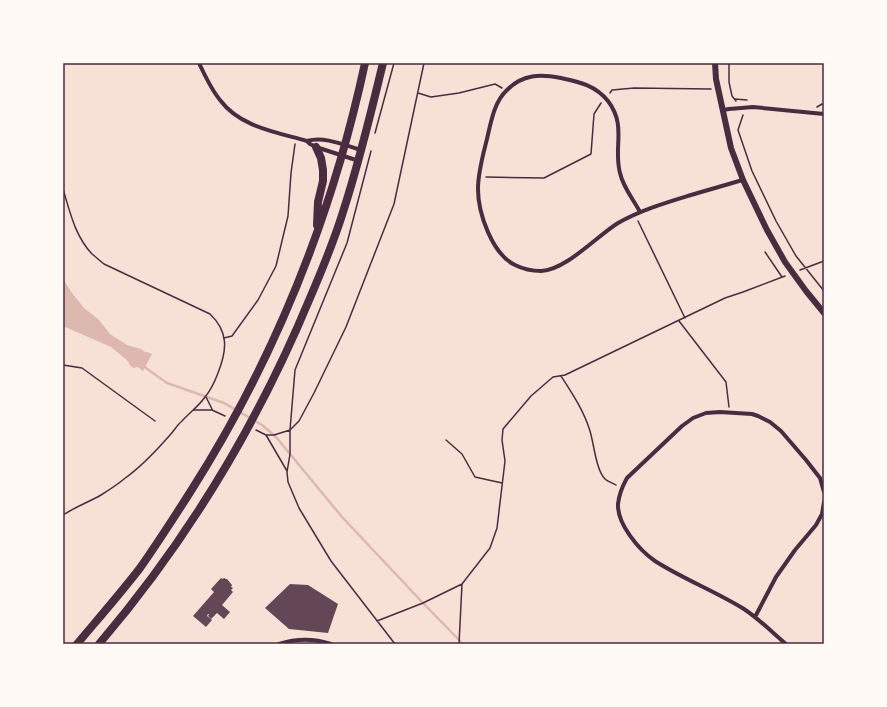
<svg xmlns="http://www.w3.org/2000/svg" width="887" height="707" font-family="'Open Sans',sans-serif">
<rect width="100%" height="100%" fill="#f7e1d7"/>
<path fill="#dcb8b0" d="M63 279 72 293 84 308 98 319 110 334 127 345 141 349 145 352H147L152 354 143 371 138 367 133 368 130 365 127 360 111 347 63 326Z"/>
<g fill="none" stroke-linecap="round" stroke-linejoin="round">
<path stroke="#dcb8b0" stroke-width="2.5" d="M143 366 167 383 224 403 262 425 276 437 342 517 423 603 463 644"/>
</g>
<path fill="#644757" d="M221 578 222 579 224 578 226 579H227L232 585 231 587 233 588 231 590 233 592 222 605 230 612 224 619 217 613 211 619 208 616 209 614H208L207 616 212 620 206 627 193 616 214 592 211 589Z
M290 584 308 585 338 604 328 633 289 629 265 608Z"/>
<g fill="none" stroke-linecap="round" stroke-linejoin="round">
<path stroke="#4a2c40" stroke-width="1.5" d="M729 63V82L732 96 736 101
M418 93 431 97 459 93 495 84 502 88
M610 93 612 90 634 88 711 89
M735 99 747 100
M817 107 822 104 824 105
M743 115 738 130 752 171 776 221 796 256 824 291
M375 133 394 63
M371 151 347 243 295 370 290 430V454L287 472 288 482 299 508 331 561 395 644
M486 177 544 178 591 154 594 114 601 103
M63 189C70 212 75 236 92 254 96 257 100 261 104 264L210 314C229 332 227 350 218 373 215 381 211 390 205 397 199 406 189 413 182 421 177 425 174 431 170 435 156 451 141 467 124 479 117 485 109 490 101 495 89 502 75 507 63 515
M638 221 685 318
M765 252 782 277
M800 270 824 261
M679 321 726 382 729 407
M224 338 232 336 258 300 276 266 288 216 291 173 295 144
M63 365 82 368 155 421
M561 376C572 393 584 411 590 431 594 444 596 470 605 479 608 482 613 483 616 485
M206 397 212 409
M194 410H212L225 416
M256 430 266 435H274L290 430 299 421 314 393 346 327 394 204 424 63
M266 435 287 471
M446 440 462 454 475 477 502 483
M377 621 423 603 462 584 490 548 497 528 505 461 502 440 503 429 531 396 553 377 565 375 725 298 743 292 785 276
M459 644 462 584"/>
<path stroke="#4a2c40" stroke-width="4" d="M199 63C205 76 211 89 220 100 240 127 276 132 307 141L310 144 316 147 359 161
M723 110 729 109 753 107 824 114
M307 141C324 136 344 145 361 150
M640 212C633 199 623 187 620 173 613 147 627 126 608 101 595 85 579 82 561 78 540 74 523 74 507 90 494 102 491 122 487 139 483 155 478 172 478 189 478 213 492 254 515 265 523 269 533 271 541 271 566 270 597 236 618 223 641 210 665 203 691 195 708 190 725 185 743 180
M755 617 776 577 795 550 816 525 822 514 824 502
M279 644C297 638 313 638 331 644
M786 644C772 632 759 619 744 609 715 591 683 579 655 561 639 550 617 524 618 504 619 494 622 487 627 478L682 426 693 418 706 413 720 412 752 414 758 416 770 422 781 431 806 460 820 478 824 492"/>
<path stroke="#4a2c40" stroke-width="6" d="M715 63 716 79 731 148 743 180 767 230 785 262 806 291 824 313"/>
<path stroke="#4a2c40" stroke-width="8" d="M316 147 321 158 323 170V181L318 202 317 225
M77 644C98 619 120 594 140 568 157 544 173 519 189 494 274 361 332 217 365 63
M99 644C187 541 258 423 310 298 322 270 334 241 343 212 359 163 371 113 383 63"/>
</g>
<rect width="887" height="707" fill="none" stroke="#fffaf5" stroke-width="128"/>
<rect x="64" y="64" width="759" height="579" fill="none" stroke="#4a2c40" stroke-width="1.5"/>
</svg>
